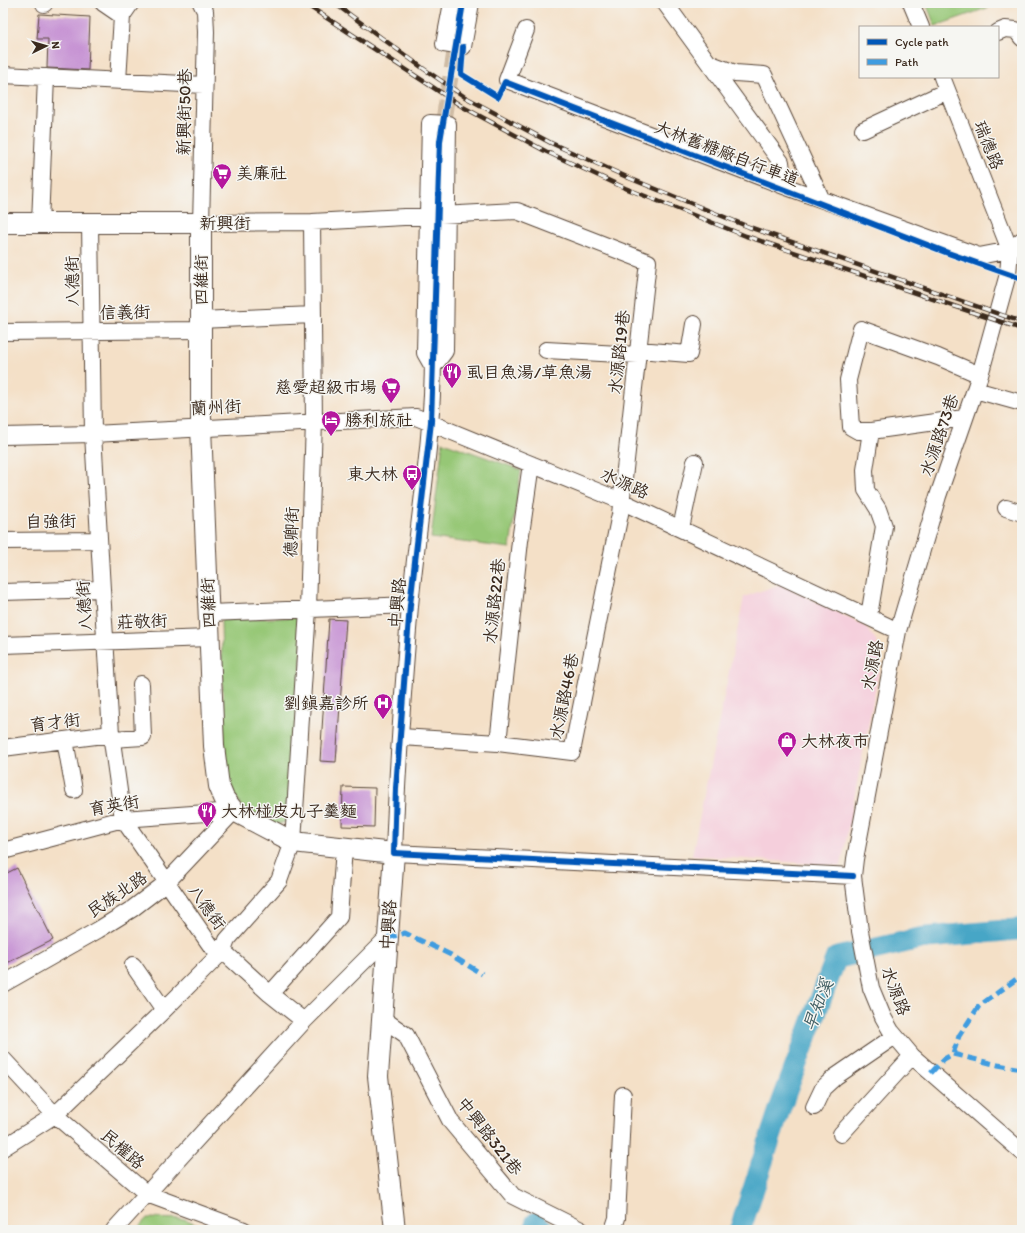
<svg xmlns="http://www.w3.org/2000/svg" width="1025" height="1233" font-family="Itim,'LXGW WenKai TC',sans-serif">
<rect width="100%" height="100%" fill="#f6f6f2"/>
<filter id="ink" filterUnits="userSpaceOnUse"><feTurbulence type="fractalNoise" baseFrequency=".025" numOctaves="2"/><feDisplacementMap in="SourceGraphic" scale="8" xChannelSelector="R" yChannelSelector="G"/><feConvolveMatrix kernelMatrix="1 2 1 2 8 2 1 2 1" color-interpolation-filters="sRGB"/></filter>
<filter id="wash" filterUnits="userSpaceOnUse"><feTurbulence type="fractalNoise" baseFrequency=".012" numOctaves="4" result="noise"/><feDisplacementMap in="SourceGraphic" scale="16" xChannelSelector="R" yChannelSelector="G"/><feGaussianBlur stdDeviation="0.9" result="paint"/><feColorMatrix in="noise" values="0 0 0 0 0 0 0 0 0 0 0 0 0 0 0 0 0 1.4 0 .05"/><feComposite in="paint" operator="in"/></filter>
<g filter="url(#wash)">
<rect width="100%" height="100%" fill="#f4e0c7"/>
<path fill="#f5cfdc" d="M781 584 866 627 876 640 881 660 841 866 692 855 744 597Z"/>
<path fill="#96c776" stroke="#68784a" d="M926 3H990V7L935 26Z
M443 442 521 470 510 548 431 538Z
M304 617 291 813 285 822 275 825 241 806 229 785 224 743 221 620Z
M147 1218 184 1219 212 1230H136Z"/>
<g fill="none" stroke-linecap="round" stroke-linejoin="round">
<path stroke="#46a6c6" stroke-width="22" d="M536 1223 543 1230
M740 1230 780 1108 836 958 922 938 1022 929"/>
</g>
<g id="blocks">
<path fill="#c794d4" d="M39 14 90 17 88 70 47 68 48 39H37Z
M329 619 346 620 336 762 320 761Z
M343 787 375 788 374 827 342 826Z
M17 868 53 940 3 965V875Z"/>
</g>
</g>
<g filter="url(#ink)">
<use href="#blocks" fill-opacity="0" stroke="#574537" stroke-width="1"/>
<g fill="none" stroke-linecap="round" stroke-linejoin="round">
<path stroke="#cfbca5" stroke-width="16" stroke-dasharray="16 8" stroke-linecap="butt" d="M433 356 440 141 462 6"/>
<defs>
<path id="minor" d="M103 3 122 16
M201 3 205 11 206 32 201 223 312 222 517 211 648 262 620 514 572 752 498 743 401 737
M452 3 444 44 463 47 471 3
M665 3 781 162 784 186
M911 3 921 27
M44 4 45 3
M526 30 507 80 784 186 979 256 1010 250
M998 32 1005 29 1016 30 1022 38
M711 64 735 73 764 75 821 198
M3 75 204 85
M942 77 1010 250 1008 274 980 375 938 496 898 631 855 859 853 876 860 931 871 988 883 1017 891 1031 912 1056 1022 1152
M118 81 122 16 131 3
M430 123 448 124 445 351 433 367 425 353Z
M863 130 947 91
M40 223 46 77
M90 223 93 434 102 589 111 734 123 819 211 946 223 951 270 994 304 1021
M1010 250 1022 240
M200 320 313 315
M3 332 200 330
M546 350 638 355
M638 350 689 354 694 324
M433 356C433 440 418 522 410 606 403 688 397 770 394 853L853 876
M975 390 1022 403
M871 431 964 418
M3 436 93 434 416 417 621 501 898 631
M1006 508 1022 513
M681 528 695 462
M3 541 99 540
M3 592 102 589
M209 613 410 605
M869 616 884 526 878 509 866 490 865 470 871 431H858L851 427 848 380 861 329 938 357 980 375
M3 645 210 638
M112 739 143 737 141 684
M65 740 74 790
M498 743 520 541 531 464
M3 748 111 734
M3 851 123 819 234 811
M133 965 164 1010
M3 984 98 930 132 909 166 883 234 811
M270 994 339 917 344 848
M383 1019 406 1035 451 1122 513 1196 581 1230
M3 1059 55 1115 147 1194 244 1230
M814 1107 823 1088 835 1077 895 1036
M841 1134 912 1056
M3 1148 55 1115 164 1010 223 951 227 940 279 881 293 842 308 609 314 421 312 222
M114 1230 304 1021 387 938
M613 1230 617 1218 623 1095"/>
<path id="major" d="M3 223H201V427L214 746 219 786 224 798 234 811 293 842 394 853 378 1076 395 1230"/>
</defs>
<use href="#minor" stroke="#574537" stroke-width="18"/>
<use href="#major" stroke="#574537" stroke-width="22"/>
<use href="#minor" stroke="#fff" stroke-width="16"/>
<use href="#major" stroke="#fff" stroke-width="20"/>
<defs>
<path id="rail" d="M304 3 463 107 547 152 625 188 746 236 1022 329
M334 3 424 69 465 97 551 143 629 178 749 227 1022 322"/>
</defs>
<use href="#rail" stroke="#3b2a1e" stroke-width="4.5"/>
<use href="#rail" stroke="#f6f6f2" stroke-width="3" stroke-dasharray="9" stroke-linecap="butt"/>
<path stroke="#3f9ce0" stroke-width="5" stroke-dasharray="10 5" stroke-linecap="butt" d="M387 938 405 933 451 955 482 974
M953 1054 998 1065 1022 1069
M931 1073 944 1059 953 1054 959 1036 979 1006 1022 975"/>
<defs>
<path id="cycleway" d="M463 3 440 141 431 422 410 605 396 788 394 853 853 876
M463 47 461 74 498 97 505 82 948 253 1022 279"/>
</defs>
<use href="#cycleway" stroke="#f6f6f2" stroke-width="8"/>
<use href="#cycleway" stroke="#0057b8" stroke-width="6"/>
</g>
</g>
<defs>
<symbol id="supermarket-pin" viewBox="-11 -11 22 30"><path d="M0 17L-7.5 6A9.5 9.5 0 1 1 7.5 6Z" fill="#b5179e" stroke="#f6f6f2"/><path d="M-6-5.5h2.5l.6 2H6L4.5 2H-2.5L-4.4-4H-6ZM-1.5 3.2a1.3 1.3 0 1 0 .1 0ZM3 3.2a1.3 1.3 0 1 0 .1 0Z" fill="#fff"/></symbol>
<symbol id="restaurant-pin" viewBox="-11 -11 22 30"><path d="M0 17L-7.5 6A9.5 9.5 0 1 1 7.5 6Z" fill="#b5179e" stroke="#f6f6f2"/><path d="M-5-6h1v4h1v-4h1v4h1v-4h1v5L-1.5 .5V6h-2V.5L-5-1ZM5-6V6H3V1.5H1.5Q1.5-4 5-6Z" fill="#fff"/></symbol>
<symbol id="hotel-pin" viewBox="-11 -11 22 30"><path d="M0 17L-7.5 6A9.5 9.5 0 1 1 7.5 6Z" fill="#b5179e" stroke="#f6f6f2"/><path d="M-6-4.5h1.5V1H6V5H4.5V3h-9V5H-6ZM-4 0a1.8 1.8 0 1 1 3.6 0ZM.5 0V-2.5h3Q6-2.5 6 0Z" fill="#fff"/></symbol>
<symbol id="bus-pin" viewBox="-11 -11 22 30"><path d="M0 17L-7.5 6A9.5 9.5 0 1 1 7.5 6Z" fill="#b5179e" stroke="#f6f6f2"/><path d="M-5-6H5V4H4V6H2V4H-2V6H-4V4H-5ZM-3.5-4V0h7V-4ZM-3.5 1.2v1.5H-2V1.2ZM2 1.2v1.5H3.5V1.2Z" fill="#fff"/></symbol>
<symbol id="hospital-pin" viewBox="-11 -11 22 30"><path d="M0 17L-7.5 6A9.5 9.5 0 1 1 7.5 6Z" fill="#b5179e" stroke="#f6f6f2"/><path d="M-5-5h3v3.5h4V-5h3V5h-3V1.5h-4V5h-3Z" fill="#fff"/></symbol>
<symbol id="shop-pin" viewBox="-11 -11 22 30"><path d="M0 17L-7.5 6A9.5 9.5 0 1 1 7.5 6Z" fill="#b5179e" stroke="#f6f6f2"/><path d="M-5-2.5h2.3a2.7 3.5 0 0 1 5.4 0H5L5.5 6h-11ZM-1.5-2.5h3a1.5 2.3 0 0 0-3 0Z" fill="#fff"/></symbol>
</defs>
<g fill-rule="evenodd">
<use href="#supermarket-pin" x="211" y="162" width="22" height="30"/>
<use href="#restaurant-pin" x="441" y="361" width="22" height="30"/>
<use href="#supermarket-pin" x="380" y="376" width="22" height="30"/>
<use href="#hotel-pin" x="320" y="409" width="22" height="30"/>
<use href="#bus-pin" x="401" y="463" width="22" height="30"/>
<use href="#hospital-pin" x="372" y="692" width="22" height="30"/>
<use href="#shop-pin" x="776" y="730" width="22" height="30"/>
<use href="#restaurant-pin" x="196" y="800" width="22" height="30"/>
</g>
<g text-anchor="middle" dominant-baseline="central" stroke-width="3" stroke-linejoin="round" paint-order="stroke">
<g font-size="17" fill="#3b2a1e" stroke="#f6f6f2">
<text transform="translate(184 112) rotate(-89)">新興街50巷</text>
<text transform="translate(989 145) rotate(68)">瑞德路</text>
<text transform="translate(727 153) rotate(21)">大林舊糖廠自行車道</text>
<text x="225" y="223">新興街</text>
<text transform="translate(201 280) rotate(-90)">四維街</text>
<text transform="translate(72 281) rotate(-91)">八德街</text>
<text transform="translate(125 312) rotate(-1)">信義街</text>
<text transform="translate(619 352) rotate(-84)">水源路19巷</text>
<text transform="translate(216 407) rotate(-3)">蘭州街</text>
<text transform="translate(939 435) rotate(-71)">水源路73巷</text>
<text transform="translate(625 483) rotate(24)">水源路</text>
<text transform="translate(51 521) rotate(-1)">自強街</text>
<text transform="translate(291 532) rotate(-88)">德卿街</text>
<text transform="translate(494 601) rotate(-84)">水源路22巷</text>
<text transform="translate(208 603) rotate(-92)">四維街</text>
<text transform="translate(397 603) rotate(-85)">中興路</text>
<text transform="translate(84 606) rotate(-94)">八德街</text>
<text transform="translate(142 621) rotate(-2)">莊敬街</text>
<text transform="translate(872 665) rotate(-79)">水源路</text>
<text transform="translate(564 696) rotate(-79)">水源路46巷</text>
<text transform="translate(55 722) rotate(-7)">育才街</text>
<text transform="translate(114 805) rotate(-10)">育英街</text>
<text transform="translate(117 894) rotate(-34)">民族北路</text>
<text transform="translate(207 907) rotate(54)">八德街</text>
<text transform="translate(388 925) rotate(-86)">中興路</text>
<text transform="translate(896 991) rotate(69)">水源路</text>
<text transform="translate(490 1136) rotate(52)">中興路321巷</text>
<text transform="translate(123 1149) rotate(41)">民權路</text>
</g>
<g font-size="17" fill="#3b2a1e" stroke="#f6f6f2" text-anchor="start">
<text x="236" y="173">美廉社</text>
<text x="466" y="372">虱目魚湯/草魚湯</text>
<text x="377" y="387" text-anchor="end">慈愛超級市場</text>
<text x="345" y="420">勝利旅社</text>
<text x="398" y="474" text-anchor="end">東大林</text>
<text x="369" y="703" text-anchor="end">劉鎮嘉診所</text>
<text x="801" y="741">大林夜市</text>
<text x="221" y="811">大林椪皮丸子羹麵</text>
</g>
<g font-size="18" font-style="italic" fill="#3f5c61" stroke="#f6f6f2">
<text transform="translate(818 1005) rotate(-69)">早知溪</text>
</g>
</g>
<rect width="1025" height="1233" fill="none" stroke="#f6f6f2" stroke-width="16"/>
<rect x="859" y="26" width="140" height="52" fill="#f6f6f2" stroke="#aba49d"/>
<rect x="867" y="39" width="20" height="6" fill="#0057b8" stroke="#aba49d"/>
<text x="895" y="46" font-size="12" fill="#3b2a1e">Cycle path</text>
<rect x="867" y="59" width="20" height="6" fill="#3f9ce0" stroke="#aba49d"/>
<text x="895" y="66" font-size="12" fill="#3b2a1e">Path</text>
<g transform="translate(46 46) rotate(85)" stroke="#f6f6f2" stroke-width="3" paint-order="stroke">
<path d="M0-3L7 15L0 10L-7 15Z" fill="#3b2a1e"/>
<text y="-6" font-size="11" font-weight="bold" text-anchor="middle" fill="#3b2a1e">N</text>
</g>
</svg>
